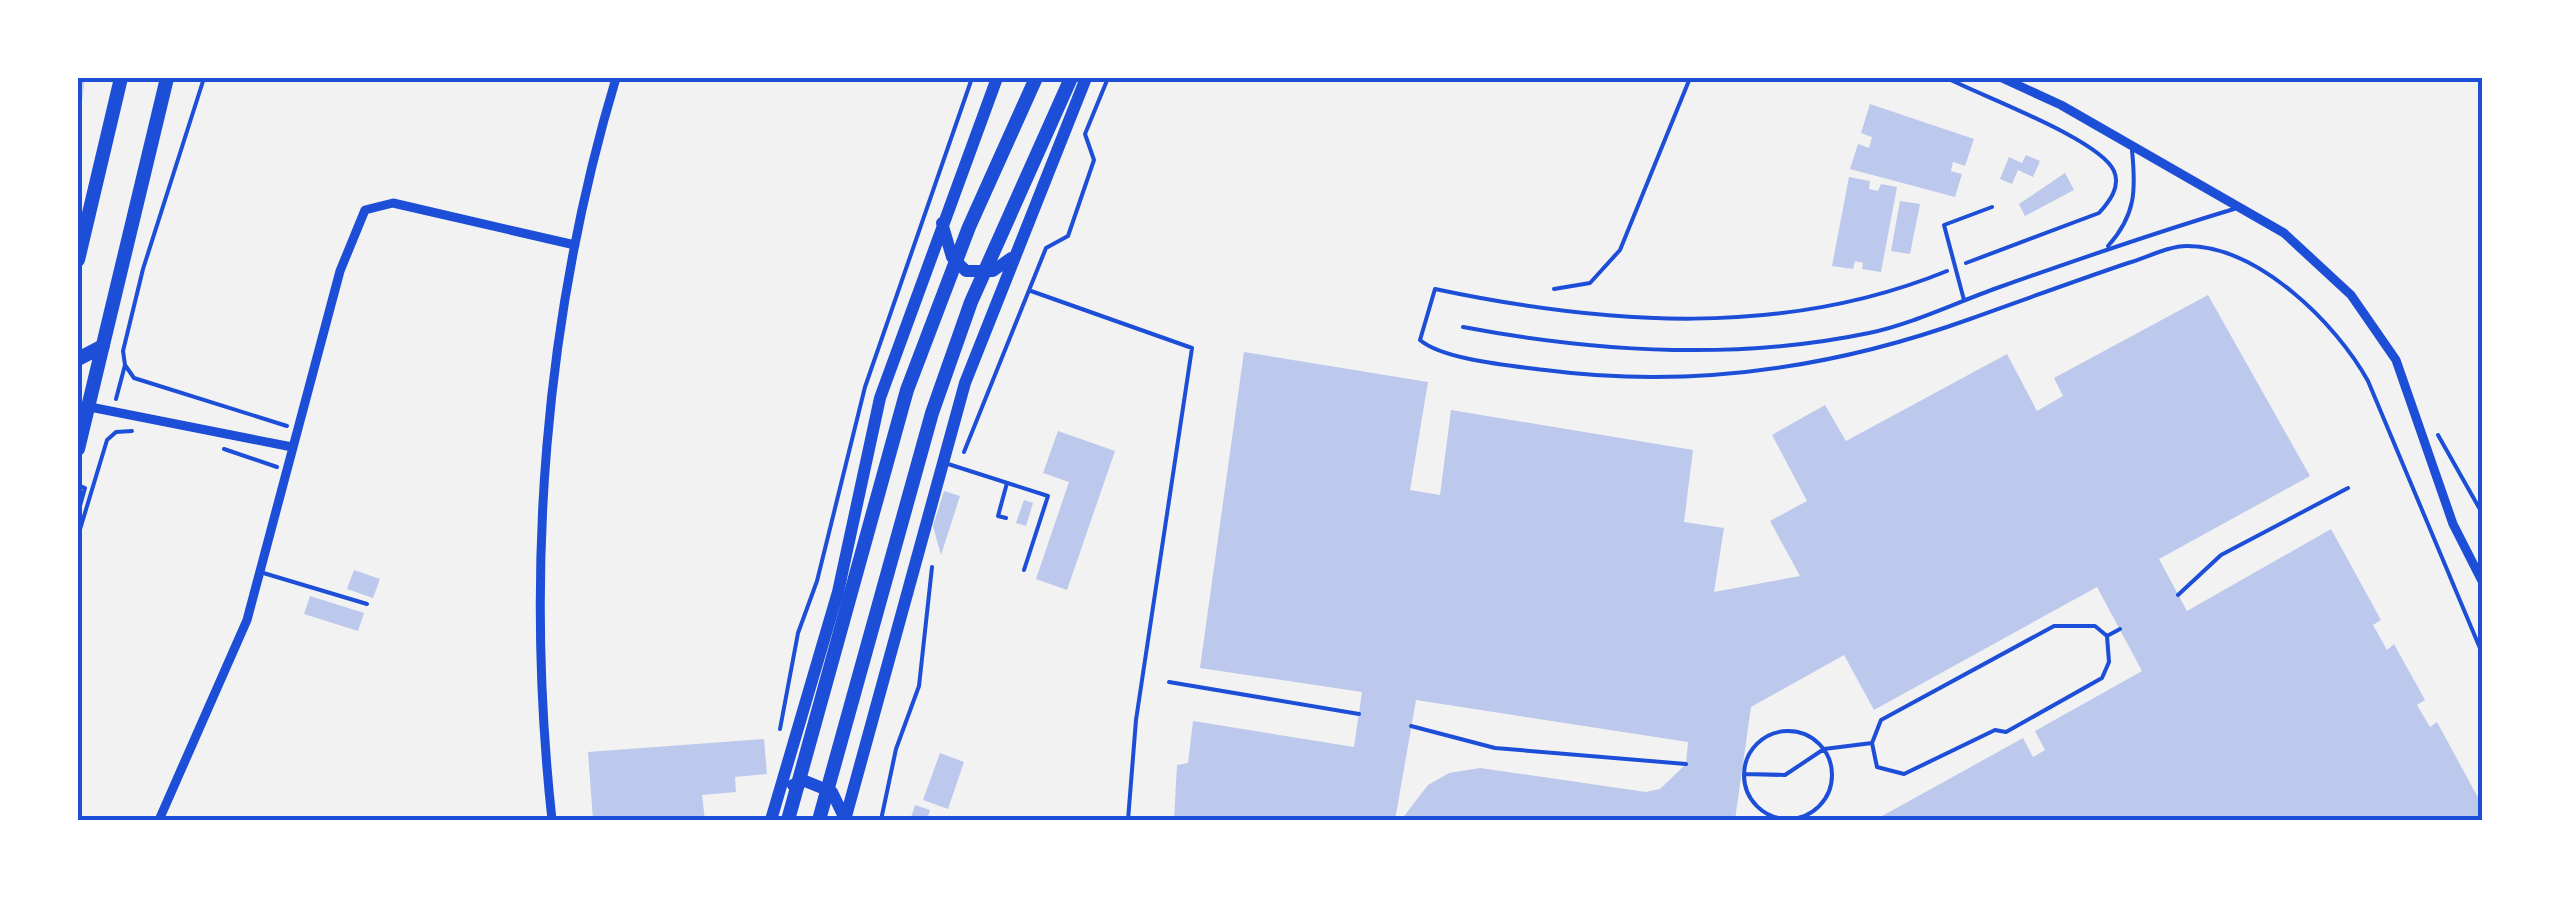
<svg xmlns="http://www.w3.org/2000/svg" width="2560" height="898" font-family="'Asap Condensed',sans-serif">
<rect width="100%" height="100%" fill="#f2f2f2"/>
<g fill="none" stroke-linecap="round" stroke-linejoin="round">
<path stroke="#bfd3fe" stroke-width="6" d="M78 110 82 78"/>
</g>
<path fill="#bdc9ec" d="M1870 104 1974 139 1965 166 1953 162 1951 171 1962 174 1955 197 1850 169 1858 144 1869 148 1872 137 1861 133Z
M2026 155 2040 161 2033 177 2018 170 2012 184 2000 179 2009 157 2022 163Z
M2065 173 2074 190 2025 216 2019 204Z
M1849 177 1870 181 1869 189 1878 191 1881 184 1897 187 1881 272 1862 269 1863 263 1855 261 1853 269 1832 266Z
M1900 201 1920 204 1910 254 1891 251Z
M2208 295 2310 476 2159 559 2187 611 2331 529 2381 620 2373 625 2387 650 2394 644 2425 700 2417 705 2430 727 2437 722 2482 805V820H1875L2023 738 2033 757 2045 750 2035 731 2142 671 2097 587 1874 710 1844 655 1751 707 1735 820H1401L1428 785 1449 773 1480 768 1646 792 1660 789 1686 764 1688 742 1416 700 1395 820H1174L1177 765 1188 763 1193 721 1354 747 1362 692 1200 668 1244 352 1428 382 1410 490 1440 495 1451 410 1693 450 1684 522 1724 528 1714 592 1800 576 1770 521 1807 501 1772 435 1825 405 1846 441 2007 354 2037 411 2063 396 2054 378Z
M1058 431 1115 451 1067 590 1036 579 1069 482 1043 473Z
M944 491 960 496 941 555 933 526Z
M1024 500 1033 503 1026 526 1016 523Z
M354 570 380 579 373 598 347 589Z
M310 596 364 613 358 631 304 614Z
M764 739 767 774 735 777 736 792 702 795 705 820H593L588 752Z
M940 753 964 762 948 809 923 800Z
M915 805 930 810 927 820H910Z"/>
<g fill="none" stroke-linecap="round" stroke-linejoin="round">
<path stroke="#1d4ed8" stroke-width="4" d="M204 78 143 269 123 351 125 365 134 378 287 426
M1947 78C1981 96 2100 139 2114 171 2121 187 2109 202 2099 213L1966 263
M1947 271C1783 338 1605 325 1435 289L1420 340C1443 360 1514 366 1545 370 1690 389 1834 368 1970 319 2023 300 2075 281 2128 263 2146 258 2168 246 2187 246 2258 246 2336 323 2368 381L2482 653
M1031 291 1192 348 1136 720 1128 820
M116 399 125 365
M2438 435 2482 513
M224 449 277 467
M964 452 1046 248 1068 236 1094 160 1085 134 1108 78
M78 485 85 488 78 513
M78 536 107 440 116 432 132 431
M2178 595 2221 555 2348 488
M2054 626H2095L2107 636 2109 662 2102 678 2006 732 1995 730 1904 774 1877 767 1872 743 1881 720Z
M2107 636 2120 629
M1169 682 1359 714
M1411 726 1495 748 1686 764
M780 729 798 633 817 581 865 387 972 78
M1744 775a44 44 0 1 1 88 0a44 44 0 1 1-88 0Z
M1745 774 1785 775 1824 749 1872 743
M881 820 896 749 919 686 932 567"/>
<path stroke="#1d4ed8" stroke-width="4" d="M2108 246C2136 215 2136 190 2132 150
M1554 289 1590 283 1620 250 1690 78
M1964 300 1944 225 1992 207
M1463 327C1596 352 1735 361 1869 333 1912 324 1955 303 1997 288 2076 260 2154 233 2234 209
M945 463 1048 496 1024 570
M1006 518 998 516 1007 483
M260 572 367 604"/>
<path stroke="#1d4ed8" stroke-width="9" d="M2002 78 2061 105 2284 233 2351 295 2396 360 2453 524 2482 581
M78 413 90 407 292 447
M159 820 247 620 340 271 365 210 393 203 575 245
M552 820C525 572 544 318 616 78"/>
<path stroke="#1d4ed8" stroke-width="12" d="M942 223 952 257 966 271H993L1011 258
M793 785 805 781 832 792 845 819
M771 820 838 592 880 398 997 78
M845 820 965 383 1086 78"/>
<path stroke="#1d4ed8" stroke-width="14" d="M78 260 121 78
M78 359 103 346
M78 449 167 78
M788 820 907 390 969 227 1036 78
M819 820 932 413 971 302 1071 78"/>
</g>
<rect width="2560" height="898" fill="none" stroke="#ffffff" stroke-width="160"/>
<rect x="80" y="80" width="2400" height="738" fill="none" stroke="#1d4ed8" stroke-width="4"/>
</svg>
